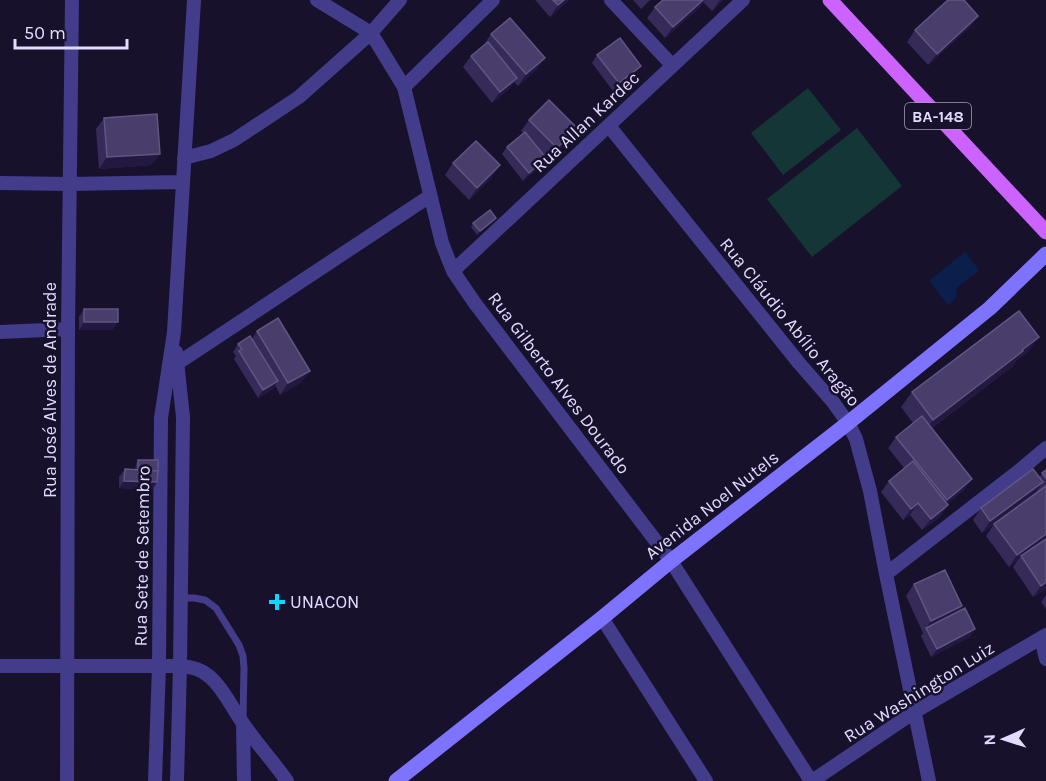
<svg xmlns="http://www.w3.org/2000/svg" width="1046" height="781" font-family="Karla,sans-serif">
<rect width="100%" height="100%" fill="#17112c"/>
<path fill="#143636" d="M808 88 841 130 783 175 751 133Z
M857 128 902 186 812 257 767 199Z"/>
<path fill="#0b1f4c" d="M965 252 979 270 957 288 956 298 948 305 929 281Z"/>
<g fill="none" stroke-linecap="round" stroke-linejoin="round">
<path stroke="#433c8b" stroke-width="7" d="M181 598H194L205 600 216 608 239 645 243 656 244 668 243 719"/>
<path stroke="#433c8b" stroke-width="14" d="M317 0 371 33 404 87 442 243 453 271 474 302 671 561 811 781
M611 0 672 65
M404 87 493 0
M609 126 799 363 833 402 848 423 856 439 870 491 886 574 929 781
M184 158 211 151 234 140 299 97 371 33 400 0
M0 183 70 184 182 182
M453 271 743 0
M0 332 68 329
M176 352 183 417 180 666 177 781
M172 367 430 196
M886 574 1020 470 1046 448
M602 618 706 781
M1041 638 1046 659
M0 666H180C192 667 201 669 210 677 224 689 232 708 242 722 256 743 273 761 287 781
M243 724 244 781
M67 781 68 329 72 0
M155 781 159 666 161 418 174 332 194 0
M812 781 916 711 1046 635"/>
<path stroke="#7e73ff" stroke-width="15" d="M396 781 602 618 671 561 848 423 990 308 1046 254"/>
<path stroke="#cc63ff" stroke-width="15" d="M830 0 1046 232"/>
</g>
<path fill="#362a59" d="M535 0H569L550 17Z
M633 0H650L641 9Z
M663 0H723L712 11 703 2 700 7 665 38 647 18 655 7Z
M978 16 970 27 928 65 907 42 915 30Z
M491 34 537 69 518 86 514 82 509 89 492 103 463 67 471 56 483 46Z
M597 55 635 74 613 91 592 63Z
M104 118 152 165 99 169 96 129Z
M529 120 569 140 549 160 541 152 546 158 541 166 523 181 502 154 507 147 523 133 521 131Z
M453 163 492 177 469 200 445 175Z
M493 222 477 235 471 227 473 223Z
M84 309 118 322 112 330H79V317Z
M257 331 302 382 280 395 275 385 273 389 258 398 234 359 236 356 233 352 238 344 252 339Z
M1028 352 1016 361 1013 366 932 428 964 490 947 504 948 505 940 517 922 530 910 515 903 520 881 492 889 481 904 468 888 448 896 437 913 423 901 407 912 392Z
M138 460 158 473 157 482 152 490 119 488V477L125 469 135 470 136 464Z
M1046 470V589L1033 597 1013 567 1018 560 1009 567 986 536 994 524 1034 495 982 533 973 520 981 508 1039 477Z
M914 584 962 606 959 612 970 637 931 657 921 636 923 633 906 596Z
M1046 595V609L1041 602Z"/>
<path fill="#221840" d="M564 0H569L550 17 558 5Z
M703 0H705L700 7 665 38 673 27Z
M720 0H723L712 11Z
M978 16 970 27 928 65 937 54Z
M545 58 537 69 518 86 526 74Z
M641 66 635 74 613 91 619 83Z
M517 78 509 89 492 103 500 92Z
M577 128 569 140 549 160 557 148Z
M160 154 152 165 99 169 107 157Z
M546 158 541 166 523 181 529 173Z
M500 165 492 177 469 200 477 188Z
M496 218 493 222 477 235 480 231Z
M84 322H118L112 330H79Z
M1039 337 1028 352 1016 361 1013 366 922 435 933 420Z
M310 371 302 382 280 395 288 383Z
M278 381 273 389 258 398 263 390Z
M972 479 964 490 939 511 947 500Z
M124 481 157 482 152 490 119 488Z
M1043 482 1035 494 982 533 990 521Z
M918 503 910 515 903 520 911 509Z
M948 505 940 517 922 530 931 519Z
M1046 534V539L1021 556 1018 560 1009 567 1017 555Z
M1046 582V589L1033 597 1041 586Z
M962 606 954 618 926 628 931 621Z
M975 629 970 637 931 657 937 649Z"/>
<path fill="#483d6b" stroke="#605682" stroke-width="1.5" d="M553 0H564L558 5Z
M663 0H703L673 27 655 7Z
M948 0H964L978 16 937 54 915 30Z
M510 18 545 58 526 74 491 34Z
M620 38 641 66 619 83 597 55Z
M488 42 517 78 500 92 471 56Z
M549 100 577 128 557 148 529 120Z
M157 114 160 154 107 157 104 118Z
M525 132 546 158 529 173 507 147Z
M476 141 500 165 477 188 453 163Z
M490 210 496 218 480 231 473 223Z
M84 309H118V322H84Z
M1019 311 1039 337 1022 350 1023 351 933 420 912 392Z
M278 318 310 371 288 383 257 331Z
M250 336 278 381 263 390 239 351 242 349 238 344Z
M922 416 972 479 947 500 896 437Z
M138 460H158V473V471L138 470Z
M913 461 948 505 931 519 918 503 911 509 889 481Z
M125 469 158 471 157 482 124 481Z
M1033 469 1043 482 990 521 981 508Z
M1046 470V478L1042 473Z
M1046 486V534L1017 555 994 524Z
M1046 539V582L1041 586 1021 556Z
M945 570 962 606 931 621 914 584Z
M965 608 975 629 937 649 926 628Z"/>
<path fill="#08daff" stroke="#17112c" stroke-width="2" d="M274 593h6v6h6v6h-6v6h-6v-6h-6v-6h6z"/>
<g text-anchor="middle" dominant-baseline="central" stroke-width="5" stroke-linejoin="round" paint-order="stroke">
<rect fill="#17112c" stroke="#a59fc0" stroke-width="1.5" x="905" y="103" width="66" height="26" rx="4.5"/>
<g font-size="16" font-weight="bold" fill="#e2dcff">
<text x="938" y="116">BA-148</text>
</g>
<g font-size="18" fill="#e2dcff" stroke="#17112c">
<text transform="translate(586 122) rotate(-43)">Rua Allan Kardec</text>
<text transform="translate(790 322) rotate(51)">Rua Cláudio Abílio Aragão</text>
<text transform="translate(559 383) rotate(53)">Rua Gilberto Alves Dourado</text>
<text transform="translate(50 390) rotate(-90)">Rua José Alves de Andrade</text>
<text transform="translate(712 505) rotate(-38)">Avenida Noel Nutels</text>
<text transform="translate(142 556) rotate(-89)">Rua Sete de Setembro</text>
<text transform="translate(919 692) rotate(-32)">Rua Washington Luiz</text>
</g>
<g font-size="18" fill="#e2dcff" stroke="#17112c" text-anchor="start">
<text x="290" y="602">UNACON</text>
</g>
</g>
<g transform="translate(1004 739) rotate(267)" stroke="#17112c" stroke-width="4.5" paint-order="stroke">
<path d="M0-4.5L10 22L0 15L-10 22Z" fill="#e2dcff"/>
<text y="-9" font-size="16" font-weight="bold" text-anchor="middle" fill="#e2dcff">N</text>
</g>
<path d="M15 39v9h112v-9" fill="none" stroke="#e2dcff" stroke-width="3"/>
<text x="24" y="39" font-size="18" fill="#e2dcff" stroke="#17112c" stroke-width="4.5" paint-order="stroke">50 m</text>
</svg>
